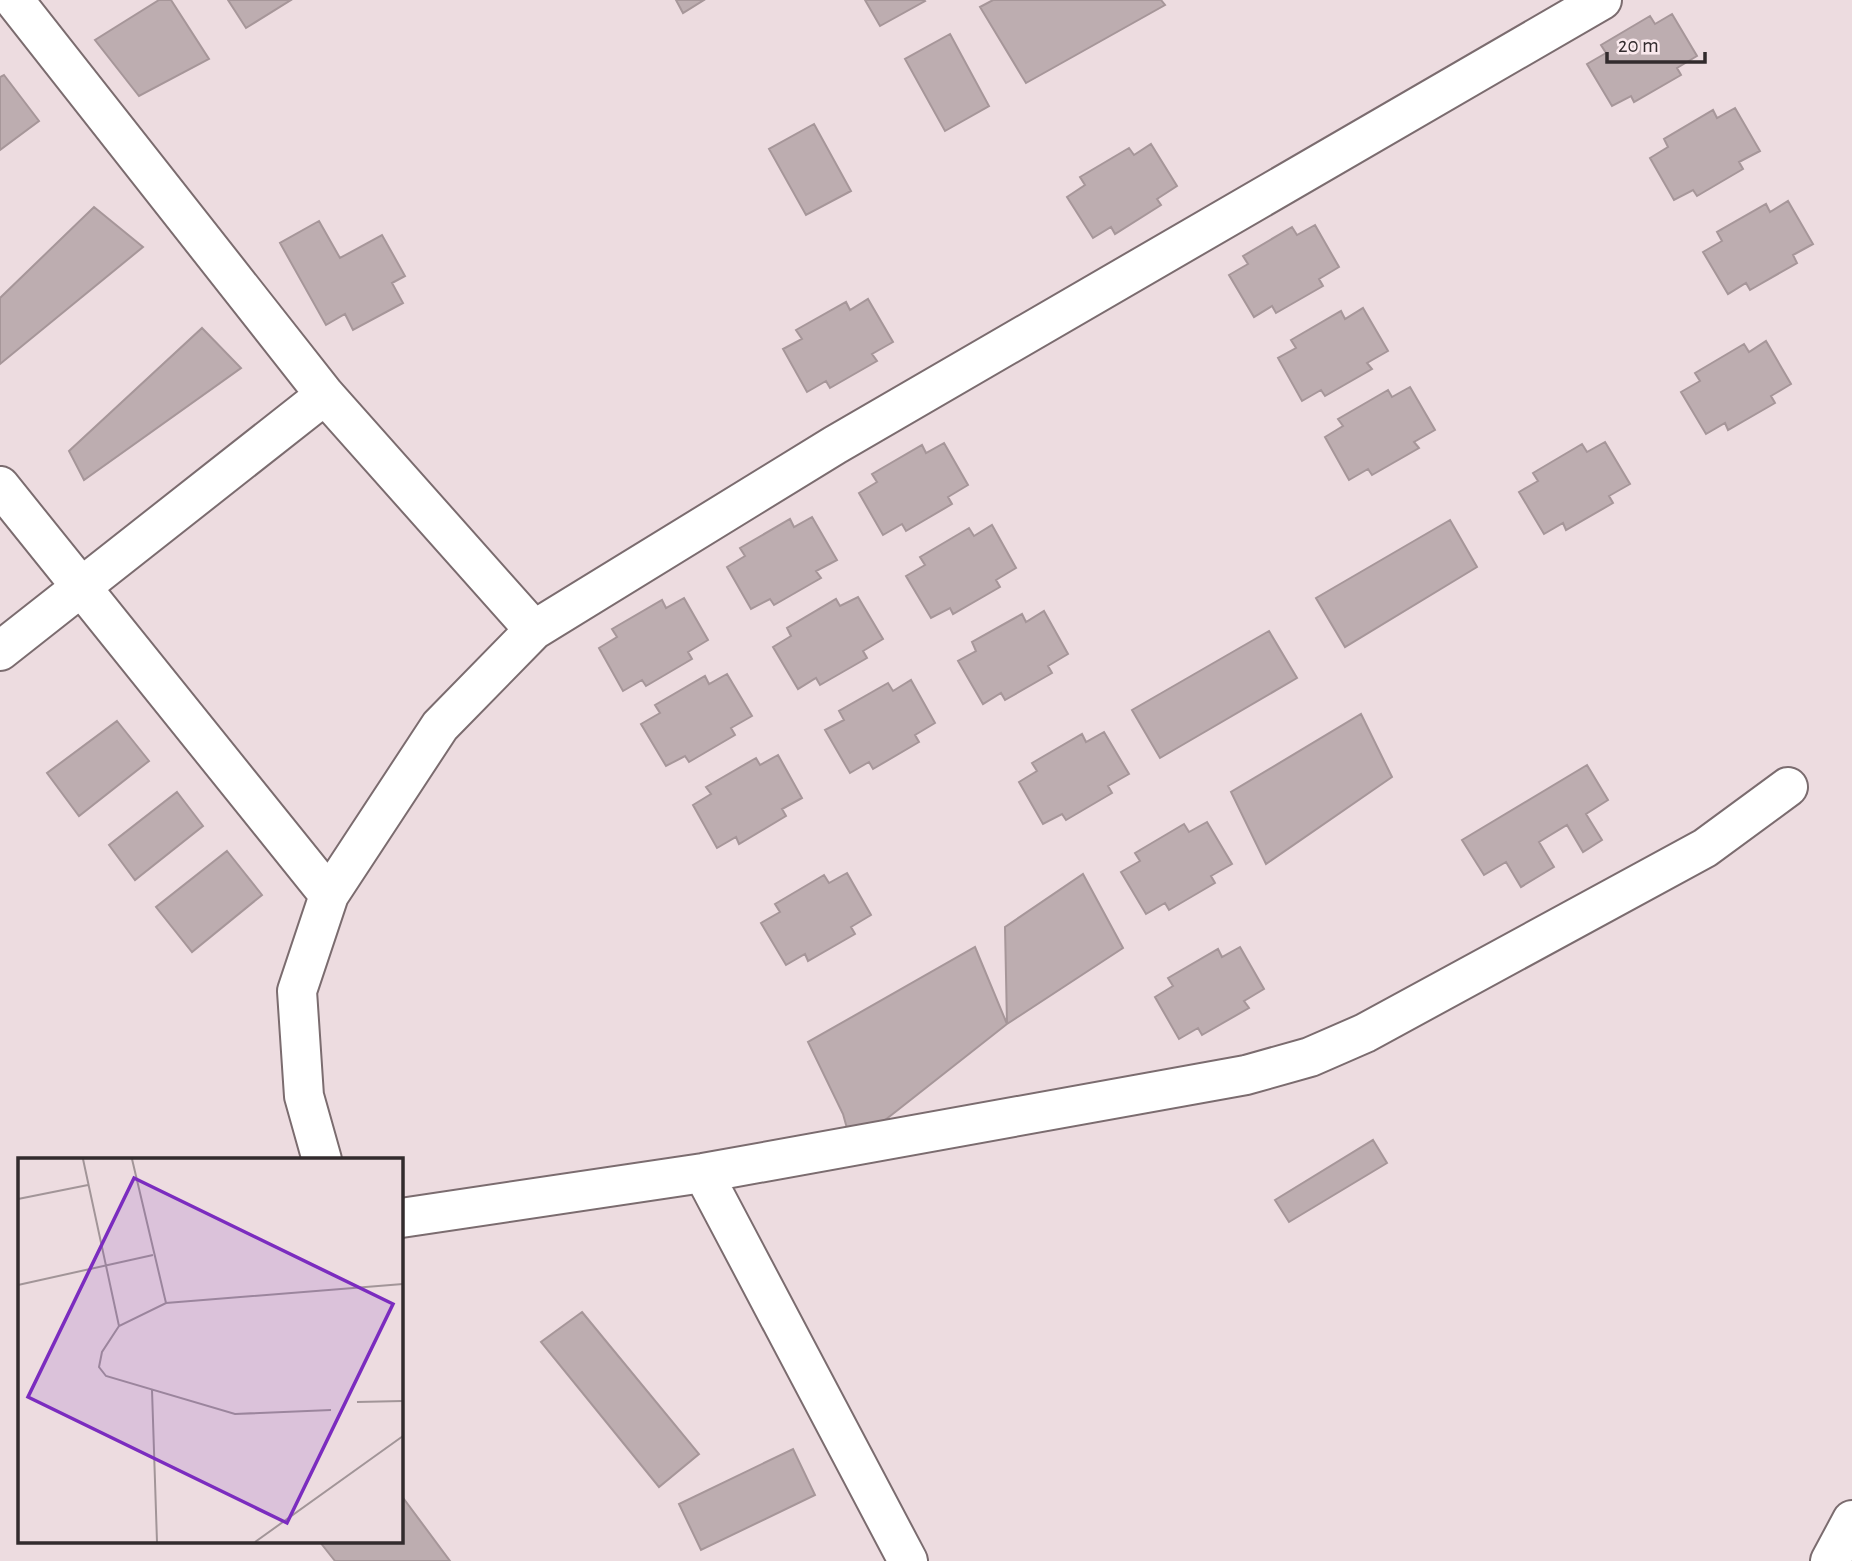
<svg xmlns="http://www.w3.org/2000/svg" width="1852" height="1561" font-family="'Alegreya Sans',sans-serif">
<rect width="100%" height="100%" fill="#eddce0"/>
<path fill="#bdadb0" stroke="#a69699" stroke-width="2" d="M159 0H171L209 59 139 96 95 40Z
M228 0H291L246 28Z
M676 0H704L683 13Z
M865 0H924L925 1 880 26Z
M993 0H1161L1165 5 1026 83 980 7Z
M1672 14 1697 56 1677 68 1681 75 1634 102 1631 96 1612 106 1587 64 1606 53 1601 45 1650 16 1655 24Z
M950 34 989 106 945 131 905 59Z
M4 75 39 121 0 150V77Z
M1735 108 1760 151 1739 162 1743 169 1697 196 1693 190 1674 200 1650 158 1668 147 1664 139 1713 110 1717 118Z
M814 124 851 191 806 215 769 149Z
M1151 144 1177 186 1157 199 1161 205 1115 234 1111 227 1093 238 1067 197 1085 185 1080 177 1129 148 1134 155Z
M1788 201 1813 244 1793 255 1797 263 1750 290 1746 283 1728 294 1703 252 1722 241 1717 232 1766 204 1770 212Z
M94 207 143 247 0 364V298Z
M319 221 340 258 382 235 405 276 392 283 403 303 353 330 345 314 326 325 280 243Z
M1315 225 1339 267 1319 279 1323 286 1276 313 1272 306 1254 317 1229 275 1248 264 1243 256 1292 227 1297 235Z
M868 299 893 342 872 354 877 361 830 388 826 381 807 392 783 349 802 339 796 330 846 302 850 310Z
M1363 308 1388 351 1367 363 1372 369 1325 396 1321 390 1302 401 1278 358 1296 348 1291 340 1341 311 1345 319Z
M202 328 241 368 84 480 69 451Z
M1766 341 1791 384 1771 396 1775 403 1728 430 1725 423 1706 434 1681 392 1700 381 1695 373 1744 344 1749 352Z
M1410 387 1435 430 1414 442 1419 448 1372 475 1368 469 1349 480 1325 437 1343 426 1338 419 1388 390 1392 397Z
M1605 442 1630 484 1609 496 1613 503 1566 530 1563 523 1544 534 1519 492 1538 481 1533 473 1582 444 1587 452Z
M944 443 968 485 948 497 952 504 906 531 902 524 883 535 859 493 877 482 872 474 922 445 926 453Z
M812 517 837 560 816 571 821 578 774 605 770 599 751 609 727 567 745 556 740 548 790 519 794 527Z
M1450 520 1477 567 1345 647 1316 598Z
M992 525 1016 568 996 580 1000 587 953 614 950 608 931 618 906 576 925 565 920 557 969 528 974 536Z
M858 597 883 639 863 651 867 658 820 685 816 678 798 689 773 647 791 636 787 628 836 599 840 606Z
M684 598 708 640 688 652 692 659 646 686 642 680 623 691 599 648 617 637 612 629 662 600 666 608Z
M1044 611 1068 654 1048 666 1052 673 1005 700 1001 693 983 704 958 661 976 651 972 642 1022 614 1026 622Z
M1269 631 1297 678 1160 758 1132 710Z
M727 674 752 716 731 728 735 735 689 762 685 756 666 766 641 724 660 713 655 705 705 676 709 684Z
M911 680 935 723 915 735 919 742 873 769 869 762 850 773 825 730 844 720 839 711 888 683 893 691Z
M1361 714 1392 777 1266 864 1231 792Z
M117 721 149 761 79 816 47 773Z
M1104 732 1129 774 1108 786 1112 793 1066 820 1062 814 1043 824 1019 782 1037 771 1032 763 1082 734 1086 742Z
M778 755 802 798 782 809 786 816 739 844 736 837 717 848 693 805 711 794 706 787 756 758 760 765Z
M1587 765 1608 800 1586 814 1602 840 1583 852 1567 825 1539 842 1554 867 1521 887 1506 862 1484 875 1462 840Z
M177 792 203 826 135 880 109 845Z
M1207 822 1232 864 1211 876 1215 883 1169 910 1165 903 1146 914 1121 872 1140 861 1135 853 1184 824 1189 832Z
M227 851 262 895 192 952 156 907Z
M847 873 871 915 851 927 855 934 808 961 805 954 786 965 761 923 780 912 775 904 824 875 829 883Z
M1083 874 1123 948 1007 1024 1005 927Z
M975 947 1007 1024 852 1146 843 1114 808 1042Z
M1240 947 1264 989 1244 1001 1249 1008 1202 1035 1198 1028 1179 1039 1155 997 1173 986 1168 978 1218 949 1222 957Z
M1373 1140 1387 1163 1289 1222 1275 1200Z
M582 1312 699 1454 659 1487 541 1342Z
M793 1449 815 1495 701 1550 679 1504Z
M401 1495 450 1561H335L320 1542H401Z"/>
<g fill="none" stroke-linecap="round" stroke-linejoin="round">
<defs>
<path id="minor" d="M14 0 325 395 534 630
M0 486 329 895
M0 651 325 395
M322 1160 304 1096 297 991 329 895 440 726 534 630 835 445 1602 0
M703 1173 908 1561
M401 1218 703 1173 1246 1075 1310 1057 1365 1033 1705 848 1788 787
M1830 1561 1852 1520"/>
</defs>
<use href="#minor" stroke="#7b6c6f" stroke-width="42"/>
<use href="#minor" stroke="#fff" stroke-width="38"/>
</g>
<g transform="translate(18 1158)">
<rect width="385" height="385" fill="#eddce0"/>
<path fill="none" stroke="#a29598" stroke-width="2" d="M65 1 101 168M114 1 148 145M0 41 70 27M0 127 135 97M134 232 139 384M339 244 385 243M313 252 217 256 88 218 81 209 84 194 101 168 148 145 385 126M237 384 385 278"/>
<path fill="#7b2cbf" fill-opacity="0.15" stroke="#7b2cbf" stroke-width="3.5" d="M116 20 375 146 269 365 10 239Z"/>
<rect width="385" height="385" fill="none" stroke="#322b2d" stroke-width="3.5"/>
</g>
<path d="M1607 52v10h98v-10" fill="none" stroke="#322b2d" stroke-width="3.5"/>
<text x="1618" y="52" font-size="21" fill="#322b2d" stroke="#fae9ed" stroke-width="5" paint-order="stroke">20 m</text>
</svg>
